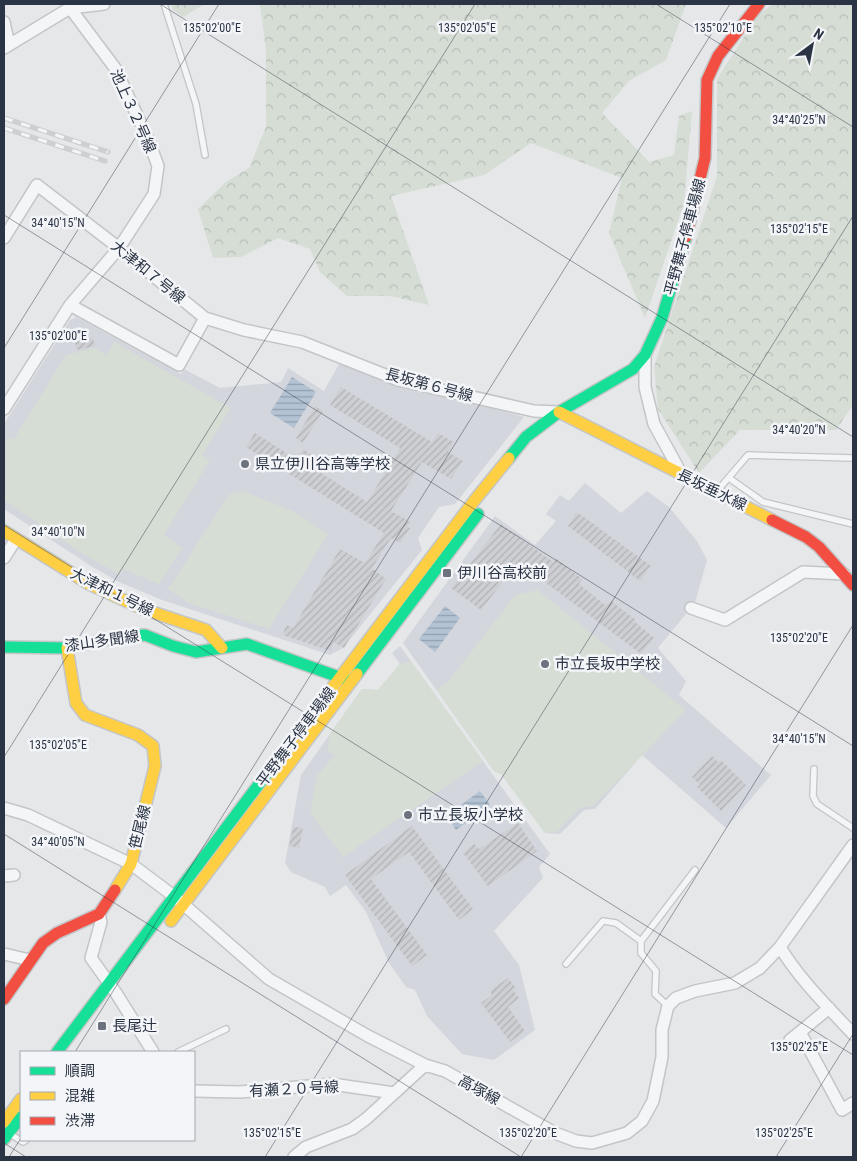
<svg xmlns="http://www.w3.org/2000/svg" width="857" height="1161" font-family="'Roboto Condensed','Noto Sans JP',sans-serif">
<defs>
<pattern id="forest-crowns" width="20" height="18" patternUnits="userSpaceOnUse" patternTransform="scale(1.25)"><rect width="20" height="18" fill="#d6ddd5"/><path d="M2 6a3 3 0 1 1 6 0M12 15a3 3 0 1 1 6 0" fill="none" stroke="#b8beb8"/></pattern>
<pattern id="water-rules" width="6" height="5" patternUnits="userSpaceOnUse" patternTransform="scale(1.25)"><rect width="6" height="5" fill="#b3c3d4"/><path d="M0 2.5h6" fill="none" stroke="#929fae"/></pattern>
<pattern id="building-hatch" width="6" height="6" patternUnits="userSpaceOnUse" patternTransform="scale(1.25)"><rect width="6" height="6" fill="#cdcfd2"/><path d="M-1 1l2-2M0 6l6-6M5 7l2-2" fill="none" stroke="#b0b2b6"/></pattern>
</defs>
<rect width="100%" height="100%" fill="#e5e7e9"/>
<path fill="#d3d6dc" d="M76 317 181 374 184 369 220 388 281 382 288 368 324 391 339 364 418 392 473 402 524 417 455 504 439 507 418 538 422 550 343 648 330 655 162 600 119 582 91 566 4 509V424L70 320Z
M585 483 621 513 647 491 669 507 697 541 707 560 695 603 658 648 686 681 679 695 771 775 726 828 642 755 595 809 584 810 560 834 545 833 501 774 494 771 403 643 495 516 535 545 556 521 546 514 560 495 569 501Z
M400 646 550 854 539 867 543 878 494 931 519 965 535 1030 494 1060 462 1054 427 1016 415 990 406 987 389 963 366 912 346 885 330 896 325 887 291 872 285 863 301 775 362 689 378 690 400 664 392 653Z"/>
<path fill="url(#forest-crowns)" d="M173 4H203V5L183 17 172 9Z
M260 4H686L666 60 629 81 602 113 649 162 674 155 679 116 692 111 684 203 645 318 609 233 622 178 531 143 484 175 391 196 429 305 390 296H347L320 272 310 249 278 238 241 257 213 258 198 209 226 182 249 168 266 127V50Z
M773 4H853V405L836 430H740L699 473 658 409 654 367 717 176V79L758 15Z"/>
<path fill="#d6ddd5" d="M114 342 231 408 202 455 210 460 164 535 182 548 159 584 123 569 120 575 77 550 4 500V439H14L66 355 95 348 107 355Z
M242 491 293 511 328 534 269 629 189 603 168 589 229 495Z
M538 590 686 710 593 806 581 807 558 831 545 833 501 774 494 771 437 690 449 681 515 595Z
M411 661 483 761 343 857 310 812 317 776 334 756 328 750 329 735 362 689 378 690 400 664Z"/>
<path fill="url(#water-rules)" d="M292 377 316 392 294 428 270 413Z
M445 606 460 618 435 652 419 639Z
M480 791 490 805 456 830 446 816Z"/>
<path fill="url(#building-hatch)" d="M93 338 95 346 77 350 75 342Z
M341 387 432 442 438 433 454 442 448 452 463 461 451 479 422 462 391 511 410 522 407 526 410 528 400 543 391 538 372 568 386 579 344 648 333 642 331 651 283 635 286 625 293 628 340 549 365 563 384 533 246 447 255 433 296 459 303 449 317 458 313 468 367 502 400 448 330 405Z
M315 406 323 411 303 443 296 438Z
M577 512 651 566 640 581 568 526Z
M501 524 553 562 556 558 582 579 579 584 605 605 611 601 636 620 634 621 654 638 641 654 518 562 481 610 451 588Z
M712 756 719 763 721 760 746 785 721 811 697 787 700 785 692 777Z
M518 823 537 851 488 886 463 853 474 844 479 849Z
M412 826 473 909 459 920 409 852 371 879 427 955 412 966 345 875Z
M293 827 303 828 299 848 289 846Z
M508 978 516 988 513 990 519 998 508 1007 525 1031 510 1042 481 1003 492 995 490 991Z"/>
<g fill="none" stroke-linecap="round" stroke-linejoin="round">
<defs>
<path id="lane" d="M164 4 196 104 205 155
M729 478 763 502 853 524
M718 490 748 455 853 458
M814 769 813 796 817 804 853 828
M641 941 695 870
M566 964 603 921 616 923 641 941V953L656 971 655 994 668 1006
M178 1052 226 1029
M10 1134 23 1142 26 1140"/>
<path id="street" d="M69 4 70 8 115 68 148 139 158 166 154 194 119 248 70 305 179 365 205 318
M4 22 9 45
M4 48 70 8 104 4
M4 238 37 185 119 248 205 318 244 330 302 342 398 380 534 411 559 412
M645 355V387L654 424 682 475
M4 409 70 305
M4 558 16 539
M691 608 725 620 803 572 844 574
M4 808 28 815 131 864 175 897 269 979 368 1036 425 1065 445 1071 555 1133 576 1141 592 1143 627 1133 642 1121 653 1101 662 1057V1030L668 1006 676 998 695 991 735 983 760 968 780 947 853 845
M4 876 14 875
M99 914 101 922 91 958 116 993 153 1052
M780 947C799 979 828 1007 853 1034
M4 954 30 960
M829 1008 800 1032 842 1110 853 1103
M790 1040 800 1032
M194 1091 240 1092 332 1084 394 1093
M294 1157 306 1147 352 1129 366 1119 425 1065"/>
<path id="fast" d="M509 458 526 437 559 412 633 369 645 355 662 318 686 237
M4 647 67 648 119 637 145 635 173 646 196 652 247 644 350 681
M357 674 478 514
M57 1052 272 767
M4 1139 21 1117"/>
<path id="slow" d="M559 412 772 520
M4 531 89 584 143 609 206 630 222 648
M67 648 76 703 85 715 138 735 153 746 155 766 131 864 115 890
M272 767 474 501 509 458
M171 921 357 674
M4 1122 21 1099"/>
<path id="jam" d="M686 237 705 158 707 80 718 56 759 4
M772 520 806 537 819 547 853 585
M4 999 43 943 57 933 99 914 115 890"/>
</defs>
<use href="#lane" stroke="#c3c5c7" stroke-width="8"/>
<use href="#street" stroke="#c3c5c7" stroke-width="14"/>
<use href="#fast" stroke="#c3c5c7" stroke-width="14"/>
<use href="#slow" stroke="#c3c5c7" stroke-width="14"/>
<use href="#jam" stroke="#c3c5c7" stroke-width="14"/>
<use href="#lane" stroke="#f4f5f6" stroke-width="5.5"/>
<use href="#street" stroke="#f4f5f6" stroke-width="11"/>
<use href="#fast" stroke="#16e098" stroke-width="11"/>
<use href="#slow" stroke="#ffcf43" stroke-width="11"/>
<use href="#jam" stroke="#f24e42" stroke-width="11"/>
<defs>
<path id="rail" d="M4 118 108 152
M4 128 105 161"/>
</defs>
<use href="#rail" stroke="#cdcfd1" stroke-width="5"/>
<use href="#rail" stroke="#f3f5f8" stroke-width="3" stroke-dasharray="9" stroke-linecap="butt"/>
</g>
<path fill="none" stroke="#2b3444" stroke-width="1" stroke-opacity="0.45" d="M160 4 853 437M656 4 853 127M4 215 853 746M4 348 219 4M4 525 853 1055M4 757 475 4M4 834 521 1157M75 1052 730 4M4 1143 26 1157M9 1157 21 1138M265 1157 853 216M521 1157 853 625M776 1157 853 1034"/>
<g fill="#6c737e" stroke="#f3f5f8" stroke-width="2">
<circle cx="245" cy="464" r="5"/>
<rect x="442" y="568" width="10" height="10" rx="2.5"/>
<circle cx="545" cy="664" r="5"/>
<circle cx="408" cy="815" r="5"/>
<rect x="97" y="1021" width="10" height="10" rx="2.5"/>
</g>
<g text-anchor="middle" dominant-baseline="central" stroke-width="5" stroke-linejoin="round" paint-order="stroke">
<g font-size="15" fill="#2b3444" stroke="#f3f5f8">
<text transform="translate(133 111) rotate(66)">池上３２号線</text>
<text transform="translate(685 237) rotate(-75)">平野舞子停車場線</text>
<text transform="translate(148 272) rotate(39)">大津和７号線</text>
<text transform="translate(429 385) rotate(15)">長坂第６号線</text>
<text transform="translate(712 490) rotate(26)">長坂垂水線</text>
<text transform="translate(112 592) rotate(26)">大津和１号線</text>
<text transform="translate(102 641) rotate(-8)">漆山多聞線</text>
<text transform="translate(296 737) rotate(-53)">平野舞子停車場線</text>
<text transform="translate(140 827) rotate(-76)">笹尾線</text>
<text transform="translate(294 1089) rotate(-3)">有瀬２０号線</text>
<text transform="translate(479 1090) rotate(29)">高塚線</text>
</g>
<g font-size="15" fill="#2b3444" stroke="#f3f5f8" text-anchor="start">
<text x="255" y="464">県立伊川谷高等学校</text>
<text x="457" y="573">伊川谷高校前</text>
<text x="555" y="664">市立長坂中学校</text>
<text x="418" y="815">市立長坂小学校</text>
<text x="112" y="1026">長尾辻</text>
</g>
</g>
<g font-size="12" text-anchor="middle" fill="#2b3444" stroke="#f3f5f8" stroke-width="5" stroke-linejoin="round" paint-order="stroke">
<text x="723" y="32">135°02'10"E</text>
<text x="212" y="32">135°02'00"E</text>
<text x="467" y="32">135°02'05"E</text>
<text x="799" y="124">34°40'25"N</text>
<text x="58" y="227">34°40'15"N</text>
<text x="799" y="233">135°02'15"E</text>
<text x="58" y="340">135°02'00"E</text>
<text x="799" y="434">34°40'20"N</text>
<text x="58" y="536">34°40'10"N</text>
<text x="799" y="642">135°02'20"E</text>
<text x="799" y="743">34°40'15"N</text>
<text x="58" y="749">135°02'05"E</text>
<text x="58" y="846">34°40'05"N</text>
<text x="799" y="1051">135°02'25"E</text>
<text x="272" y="1137">135°02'15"E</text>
<text x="528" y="1137">135°02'20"E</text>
<text x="784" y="1137">135°02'25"E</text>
</g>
<rect width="857" height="1161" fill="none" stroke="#2b3444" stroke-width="10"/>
<rect x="20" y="1051" width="175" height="90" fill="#f3f5f8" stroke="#a3a8b0"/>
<rect x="30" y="1067" width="25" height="8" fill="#16e098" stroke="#a3a8b0"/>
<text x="65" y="1076" font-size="15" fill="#2b3444">順調</text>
<rect x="30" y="1092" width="25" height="8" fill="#ffcf43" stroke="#a3a8b0"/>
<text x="65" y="1101" font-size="15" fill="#2b3444">混雑</text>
<rect x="30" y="1117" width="25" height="8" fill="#f24e42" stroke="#a3a8b0"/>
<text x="65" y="1126" font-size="15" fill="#2b3444">渋滞</text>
<g transform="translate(812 45) rotate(32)" stroke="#f3f5f8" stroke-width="4" paint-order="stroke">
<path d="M0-4L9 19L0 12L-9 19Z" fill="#2b3444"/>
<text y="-8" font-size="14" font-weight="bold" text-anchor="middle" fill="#2b3444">N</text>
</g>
</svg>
